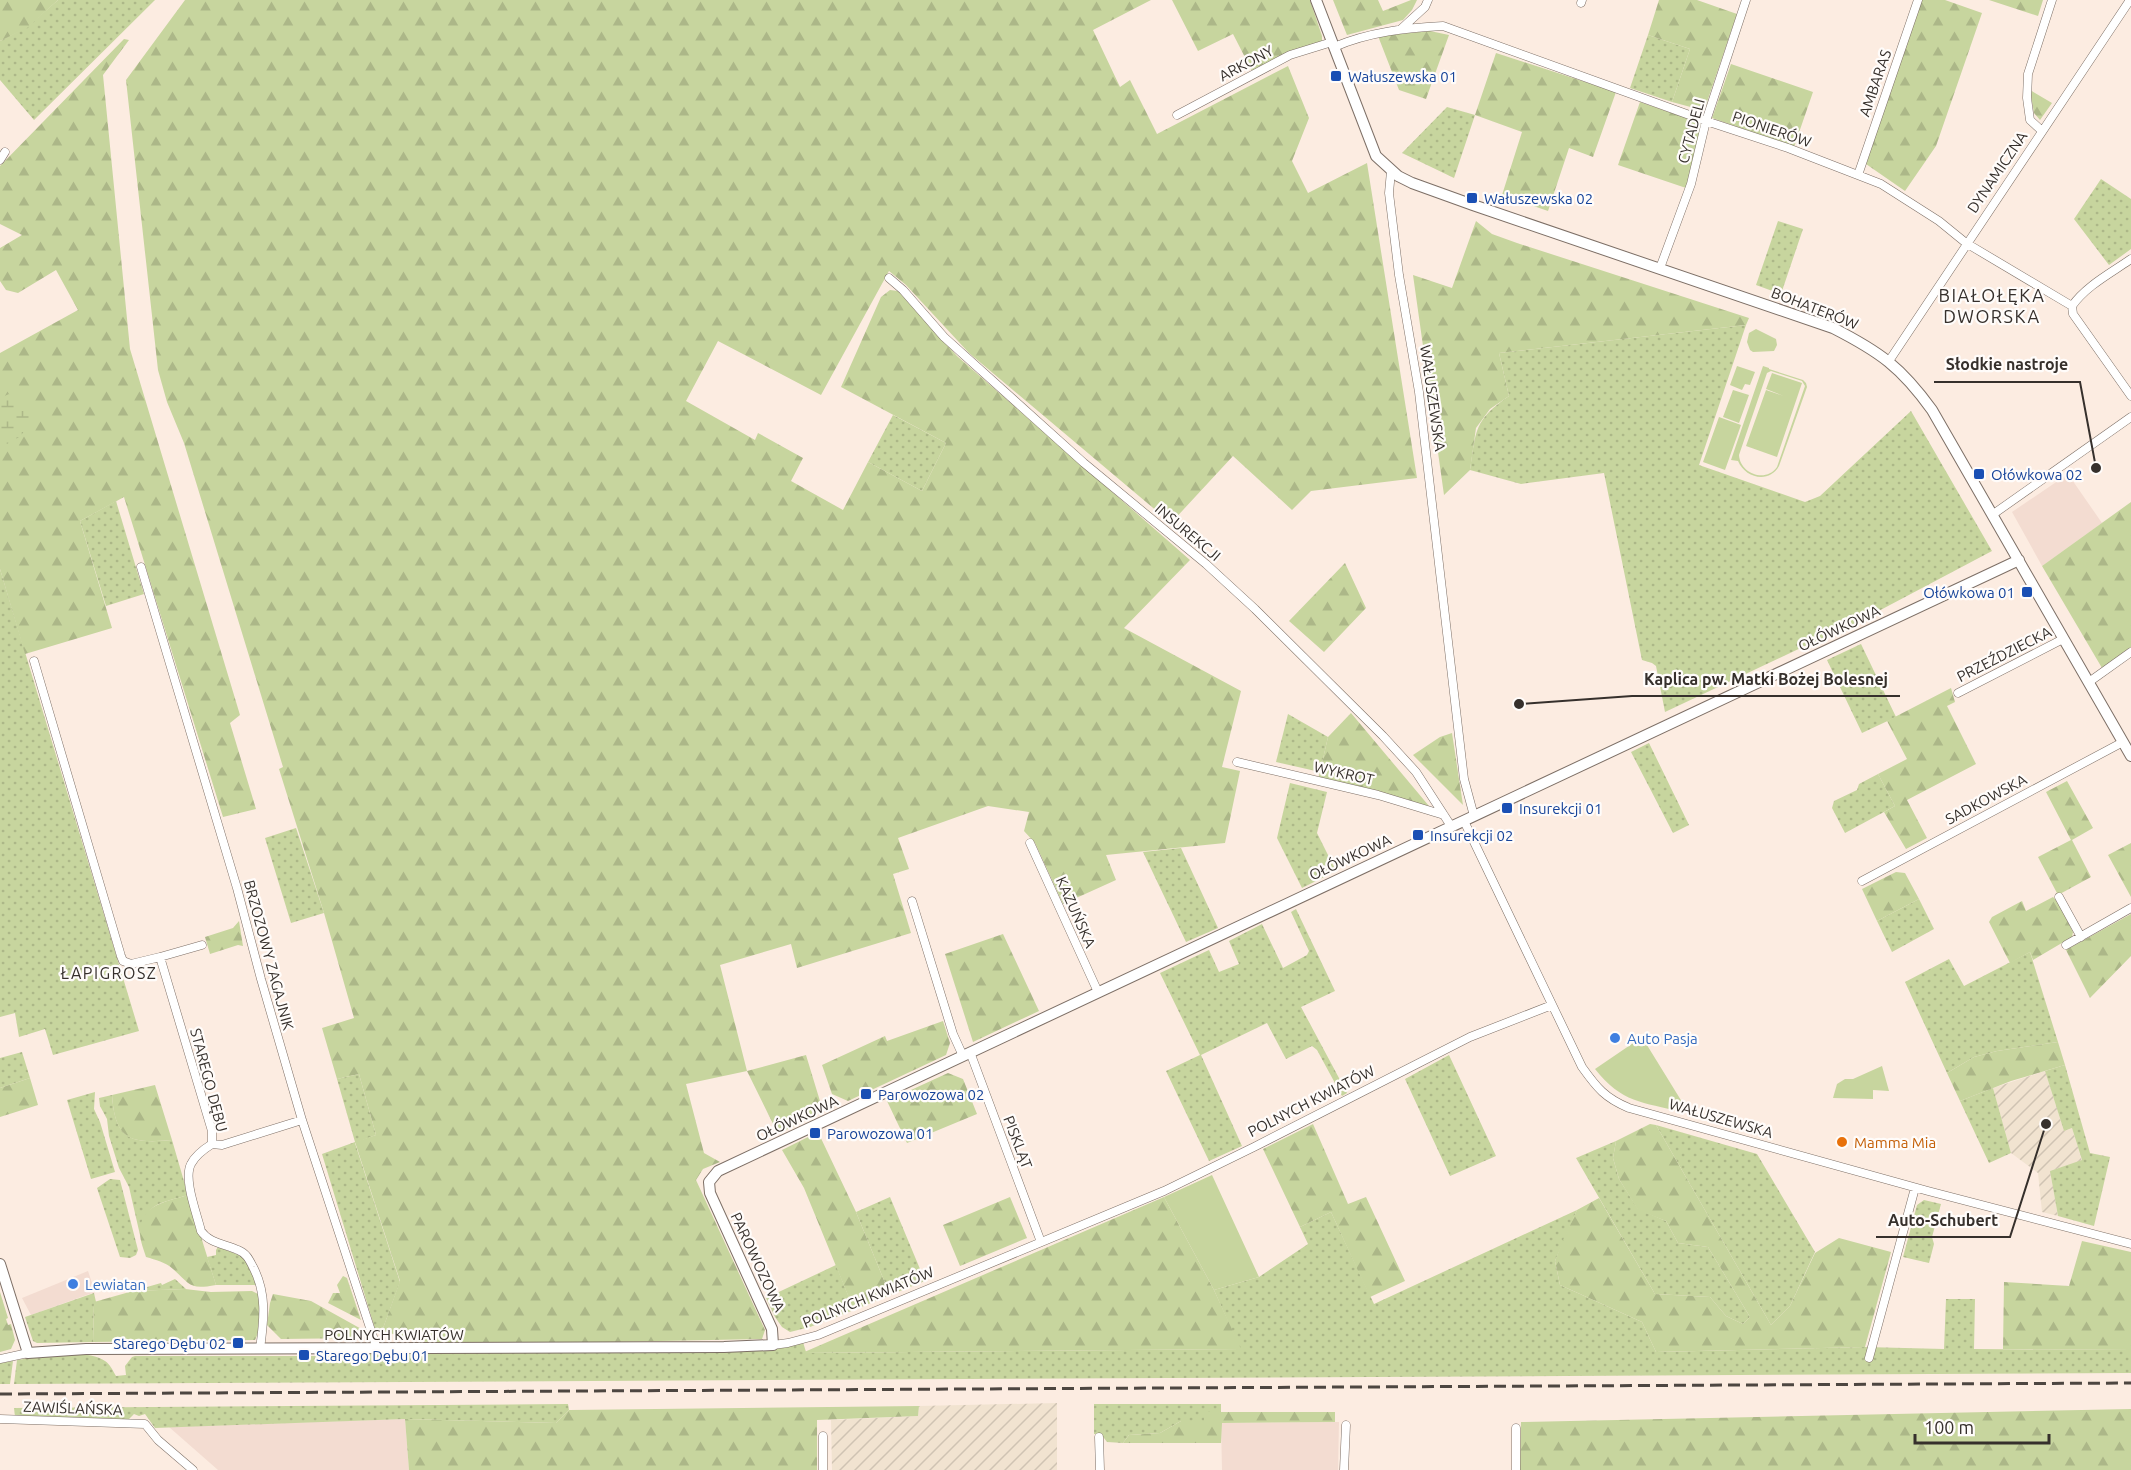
<svg xmlns="http://www.w3.org/2000/svg" width="2131" height="1470" font-family="Ubuntu,sans-serif">
<defs>
<pattern id="industrial-furrows" width="10" height="10" patternUnits="userSpaceOnUse" patternTransform="scale(1.5)"><rect width="10" height="10" fill="#f1e3d0"/><path d="M-1 1l2-2M0 10L10 0M9 11l2-2" fill="none" stroke="#cfc3b3"/></pattern>
<pattern id="grass-dots" width="8" height="8" patternUnits="userSpaceOnUse" patternTransform="scale(1.5)"><rect width="8" height="8" fill="#c7d59e"/><path d="M2 2h.1M6 6h.1" fill="none" stroke="#acb788" stroke-width="1.8" stroke-linecap="round"/></pattern>
<pattern id="forest-firs" width="22" height="20" patternUnits="userSpaceOnUse" patternTransform="scale(1.5)"><rect width="22" height="20" fill="#c7d59e"/><path d="M5 1l3.5 6h-7zM16 11l3.5 6h-7z" fill="#acb788"/></pattern>
<pattern id="wetland-marsh" width="20" height="14" patternUnits="userSpaceOnUse" patternTransform="scale(1.5)"><rect width="20" height="14" fill="#c7d59e"/><path d="M1 5h8M5 5V1M11 12h8M15 12V8" fill="none" stroke="#acb788"/></pattern>
</defs>
<rect width="100%" height="100%" fill="#fcece1"/>
<path fill="#f3dcd1" d="M2068 474 2102 523 2042 566 2012 512Z
M88 1271 95 1292 31 1315 22 1298Z
M405 1419 409 1470H218L169 1427Z
M1339 1422 1338 1470H1222L1221 1423Z"/>
<path fill="url(#industrial-furrows)" d="M2045 1071 2064 1131 2072 1128 2082 1161 2050 1171 2058 1216 2042 1212 2038 1173 2011 1153 1993 1088Z
M1057 1403V1470H832L831 1420 918 1416 919 1406Z"/>
<path fill="url(#grass-dots)" d="M58 0H155L34 120 0 80V41L27 27Z
M1648 35 1690 49 1672 102 1630 88Z
M1447 107 1475 115 1454 178 1402 153Z
M2101 179 2131 199V249L2109 265 2074 219Z
M1778 221 1803 229 1781 294 1756 285Z
M1746 325 1699 465 1805 502 1820 496 1911 411 1992 551 1837 633 1807 645 1665 712 1656 666 1652 663 1642 660 1604 473 1521 484 1470 470C1476 430 1474 420 1509 396L1499 353Z
M893 415 946 443 922 491 868 462Z
M116 501 144 594 106 606 80 521Z
M0 569 139 1031 53 1055 45 1029 19 1037 15 1013 0 1017Z
M1861 644 1896 717 1862 733 1827 660Z
M1288 714 1328 737 1320 772 1276 762Z
M1649 743 1689 825 1673 833 1631 752Z
M1878 774 1895 806 1845 833 1832 808 1834 801 1857 790 1859 784Z
M1290 783 1327 792 1317 833 1336 871 1302 888 1277 838Z
M296 828 324 913 291 923 265 838Z
M1181 848 1218 928 1186 942 1143 852Z
M1919 899 1934 929 1892 952 1877 921Z
M1296 909 1335 991 1301 1007 1347 1093 1342 1096 1317 1050 1312 1046 1286 1059 1267 1023 1201 1055 1242 1146 1209 1161 1166 1071 1200 1055 1160 973 1209 950 1219 972 1239 964 1229 941 1262 924 1283 968 1307 955 1309 951 1291 912Z
M2030 952 2058 1042 1997 1051 1974 1057 1947 1073 1905 982 1949 959 1964 986Z
M22 1052 30 1078 0 1088V1058Z
M1449 1055 1496 1156 1450 1176 1405 1079Z
M2065 1065 2090 1153 2110 1157 2094 1226 2058 1216 2050 1171 2082 1160 2072 1128 2064 1131 2045 1071Z
M359 1074 376 1135 355 1143 400 1282 382 1331 375 1329 322 1154 355 1142 337 1079Z
M1993 1088 2011 1153 1989 1163 1960 1101Z
M95 1092 94 1109 100 1122 115 1172 91 1179 67 1100Z
M112 1095C115 1140 131 1144 172 1140L188 1195C160 1204 146 1201 140 1235L129 1187 119 1168 109 1136 107 1119 100 1106 99 1098Z
M1656 1125 1757 1154 1815 1252 1790 1306 1771 1325Z
M1616 1141 1613 1158 1619 1179 1638 1209 1666 1221 1678 1243 1708 1247 1750 1317 1743 1324 1726 1316 1710 1297 1655 1294 1576 1158Z
M110 1179 120 1180 121 1184 138 1250 136 1255 130 1258 120 1257 97 1188Z
M890 1197 925 1281 890 1295 856 1212Z
M1924 1200 1941 1204 1932 1237 1934 1244 1929 1263 1903 1257 1917 1205Z
M1577 1210 1555 1261 1560 1285 1642 1322 1656 1352 1865 1347 1944 1349 1946 1299H1975L1974 1349 2131 1350V1373L14 1384 17 1360C37 1356 88 1348 105 1361 110 1364 113 1371 116 1376L126 1375 125 1366 132 1357 135 1356H321L325 1355V1353L766 1351 803 1342 806 1352 804 1353 1240 1349 1214 1290 1259 1277 1308 1244 1300 1227 1331 1212 1374 1304Z
M218 1247 244 1257 257 1285H216L207 1257 216 1255V1250Z
M836 1265 854 1310 810 1327 790 1332 782 1327 775 1317 766 1298Z
M175 1279 186 1289 133 1291 161 1283 162 1285Z
M94 1293 96 1302 94 1303 93 1342 37 1343 33 1341 25 1317Z
M13 1361 10 1384H0V1363Z
M568 1404 569 1410 556 1423 405 1419 155 1428 145 1414 139 1416 134 1414 129 1419 15 1417 14 1408Z
M1094 1404H1221V1412H1204V1421H1181L1160 1433 1129 1435 1123 1443 1107 1442 1101 1434H1094Z"/>
<path fill="url(#forest-firs)" d="M0 0H58L27 28 0 41Z
M185 0H1151L1093 30 1120 87 1130 80 1157 134 1288 66 1309 118 1292 161 1308 193 1367 163 1417 478 1311 491 1292 510 1233 456 1171 523 969 353 906 285 889 271 821 395 718 341 686 401 755 440 758 433 803 458 791 481 843 510 868 462 922 491 946 443 841 387 881 297 890 290 898 291 957 356 1190 560 1124 628 1241 691 1222 767 1240 771 1225 843 1106 855 1116 880 1063 904 1035 843 1024 831 1029 812 988 806 898 838 909 869 893 874 911 933 797 968 791 944 720 965 747 1071 806 1055 823 1111 778 1134 747 1071 686 1084 704 1153 720 1162 703 1169 696 1180 765 1330 762 1339 457 1345 419 1341 382 1331 400 1281 355 1142 376 1135 359 1074 337 1079 322 1028 354 1018 324 913 279 769 283 767 184 443 167 402 158 370 126 80Z
M1172 0H1310L1322 36V41L1252 71 1233 34 1198 51Z
M1333 0H1378L1383 11 1411 0H1417L1412 10 1403 20 1347 35Z
M1659 0H1697L1737 14 1706 105 1698 109 1672 102 1690 49 1648 35Z
M1921 0H1945L1982 13 1936 146 1905 191 1866 164Z
M1989 0H2043L2038 16Z
M1430 31 1449 35 1426 99 1399 90 1378 36Z
M124 39 129 40 103 75 130 349 240 715 230 723 256 809 223 817 124 497 80 521 112 628 25 654 0 569V353L78 310 56 270 18 293 6 290 0 281V248L22 235 0 224V166Z
M1496 53 1616 92 1593 157 1569 148 1548 211 1502 195 1522 132 1475 115Z
M1731 64 1813 92 1794 147 1712 118Z
M2030 90 2052 103 2040 120 2034 113Z
M1640 102 1701 123 1693 170 1686 188 1618 165Z
M1476 221 1492 234 1517 243 1749 318 1746 325 1499 353 1509 396 1490 409 1476 428 1470 470 1444 495 1413 275 1452 288Z
M2131 502V647L2102 668 2042 566Z
M1345 563 1366 608 1324 652 1289 621Z
M1951 688 1955 702 1947 706 1976 764 1907 800 1927 838 1906 849 1884 812 1895 806 1878 774 1907 759 1887 721Z
M1351 713 1429 806 1318 780 1328 737Z
M1452 733 1463 805 1413 755 1440 737Z
M2067 781 2093 828 2072 840 2091 877 2058 895 2038 857 2071 840 2046 792Z
M2131 843V897L2108 855Z
M1896 872 1905 873 1919 899 1877 921 1862 889Z
M2053 897 2058 902 2073 932 2072 937 2033 960 2030 952 2010 963 1989 922 1992 917 2022 901 2026 911Z
M2131 914V956L2090 998 2066 950Z
M239 921 243 946 238 945 210 954 205 937 233 928Z
M1003 934 1039 1011 973 1042 945 954Z
M943 1021 950 1043 946 1055 848 1101 832 1094 822 1065 885 1036 887 1041Z
M2058 1042 2065 1065 2011 1081 1960 1101 1947 1073 1974 1057 1997 1051Z
M948 1073 963 1079 977 1114 907 1143 887 1101Z
M30 1078 38 1105 0 1117V1088Z
M155 1085 172 1140C130 1144 115 1140 112 1095Z
M1313 1124 1348 1204 1366 1197 1405 1281 1370 1297 1331 1212 1300 1227 1263 1149Z
M1650 1124 1656 1125 1771 1325 1790 1306 1815 1253 1839 1238 1891 1252 1865 1347 1656 1352 1642 1322 1560 1285 1555 1261 1563 1240 1577 1210 1599 1198 1655 1294 1710 1297 1726 1316 1743 1324 1750 1317 1708 1247 1678 1243 1666 1221 1638 1210 1619 1179 1613 1158 1616 1141Z
M818 1132 856 1212 890 1295 854 1310 804 1188 782 1150Z
M188 1195 216 1285C189 1290 191 1285 173 1269 165 1262 156 1260 146 1257 144 1250 140 1241 140 1233 140 1204 166 1202 188 1195Z
M1010 1197 1027 1238 960 1266 943 1225Z
M1164 1197 1214 1290 1241 1349 802 1353Z
M2082 1241 2131 1252V1350L2003 1349 2004 1282 2069 1286Z
M343 1276 347 1278 361 1320 328 1303 333 1293H340L337 1285Z
M185 1289 211 1292 252 1291 258 1294C260 1308 262 1328 255 1340L93 1342 94 1302 133 1291Z
M0 1292 8 1318 6 1319 8 1325 11 1324 15 1340 11 1349 0 1352Z
M273 1294 311 1301 365 1331 363 1338 281 1339 267 1325 270 1303Z
M919 1406 918 1416 817 1420V1470H409L405 1419 556 1423 569 1410Z
M2131 1409V1470H1520L1521 1422Z
M1204 1412H1335V1422L1222 1423 1221 1443H1123L1129 1435 1160 1433 1181 1421H1204Z"/>
<path fill="url(#wetland-marsh)" d="M9 394C17 398 28 402 30 413 32 429 14 445 0 445V398Z"/>
<path fill="#c7d59e" fill-rule="evenodd" d="M1756 329 1776 339 1777 345 1774 351 1753 352 1750 350 1747 342 1749 333Z
M1737 366 1755 372 1750 385 1745 384 1742 390 1730 385Z
M1763 366 1769 368V369L1803 380 1806 383 1807 387 1779 466C1769 484 1745 478 1738 461L1731 460ZM1771 371 1802 381 1805 386 1777 467C1766 483 1740 474 1739 455L1767 373Z
M1772 373 1802 383 1777 457 1746 446 1766 390 1784 396 1766 389Z
M1733 390 1749 395 1739 423 1723 417Z
M1719 417 1741 425 1725 470 1703 462Z
M1642 1037 1687 1110 1682 1112C1642 1102 1622 1103 1595 1069Z
M1882 1066 1889 1091 1873 1090V1099L1833 1098 1837 1084 1845 1079H1853Z
M1212 1175 1259 1277 1214 1290 1164 1197Z"/>
<g fill="none" stroke-linecap="round" stroke-linejoin="round">
<defs>
<path id="street" d="M1581 3 1582 0
M1401 29 1425 7 1428 0
M1334 47C1369 32 1406 28 1443 26L1706 121 1788 148 1881 184 1939 221 1966 243 2072 306
M1177 115 1290 55 1332 42
M2041 130 2030 120 2027 98 2028 74 2052 0
M0 160 5 152
M1391 171 1389 193 1399 275 1419 392 1464 779 1474 816
M1858 175 1918 0
M1660 268 1691 184 1706 121 1746 0
M889 278 903 290 944 337 1084 463 1206 564 1255 609 1383 736 1416 772 1451 826
M2072 306 2073 314 2131 396
M2072 306C2086 286 2111 273 2131 259
M1889 361 2130 0
M1992 515 2131 417
M141 567 237 888 261 979 302 1120 377 1349
M34 661 121 956 123 961 131 964 160 957 212 1131V1144C204 1149 195 1156 191 1164 183 1179 197 1214 201 1231 209 1243 225 1244 238 1250 246 1253 249 1259 253 1267 267 1293 264 1320 260 1349
M2089 682 2131 652
M1958 693 2063 639
M1237 762 1378 795 1444 815
M1464 821 1582 1067C1597 1088 1605 1098 1629 1108L1928 1191 2131 1244
M1030 843 1098 992
M1862 881 2123 742
M2059 897 2081 937
M912 901 953 1034 963 1056
M2066 945 2131 908
M160 957 202 945
M970 1052 1041 1242
M212 1144 222 1145 302 1120
M773 1345 788 1343 818 1335 1164 1191 1254 1147 1470 1037 1552 1005
M1869 1358 1915 1188
M0 1359 28 1353
M0 1419 145 1424 158 1440 193 1470
M1516 1428V1470
M823 1436V1470
M1099 1437 1100 1470
M1344 1470 1346 1425"/>
<path id="secondary" d="M1316 0 1376 156 1398 176 1412 183 1473 205 1833 328C1880 352 1901 367 1932 410L2131 756
M0 1264 28 1353 86 1349 724 1347 773 1345 772 1329 710 1193 709 1182 718 1171 2019 560"/>
</defs>
<use href="#street" stroke="#7d6f66" stroke-width="9"/>
<use href="#secondary" stroke="#7d6f66" stroke-width="12"/>
<use href="#street" stroke="#fff" stroke-width="8"/>
<use href="#secondary" stroke="#fff" stroke-width="10"/>
<path stroke="#4d4641" stroke-width="3" stroke-dasharray="12 6" stroke-linecap="butt" d="M0 1394 2131 1383"/>
</g>
<g fill="#1a4fb4" stroke="#fffcfa" stroke-width="2">
<rect x="1330" y="70" width="12" height="12" rx="3"/>
<rect x="1466" y="192" width="12" height="12" rx="3"/>
<rect x="1973" y="468" width="12" height="12" rx="3"/>
<rect x="2021" y="586" width="12" height="12" rx="3"/>
<rect x="1501" y="802" width="12" height="12" rx="3"/>
<rect x="1412" y="829" width="12" height="12" rx="3"/>
<rect x="860" y="1088" width="12" height="12" rx="3"/>
<rect x="809" y="1127" width="12" height="12" rx="3"/>
<rect x="232" y="1337" width="12" height="12" rx="3"/>
<rect x="298" y="1349" width="12" height="12" rx="3"/>
</g>
<g fill="#3f7fe0" stroke="#fffcfa" stroke-width="2">
<circle cx="1615" cy="1038" r="6"/>
<circle cx="73" cy="1284" r="6"/>
</g>
<circle fill="#e8710a" stroke="#fffcfa" stroke-width="2" cx="1842" cy="1142" r="6"/>
<g text-anchor="middle" dominant-baseline="central" stroke-width="4.5" stroke-linejoin="round" paint-order="stroke">
<g font-size="15" fill="#36302c" stroke="#fffcfa">
<text transform="translate(1246 63) rotate(-28)">ARKONY</text>
<text transform="translate(1875 83) rotate(-71)">AMBARAS</text>
<text transform="translate(1772 129) rotate(19)">PIONIERÓW</text>
<text transform="translate(1691 131) rotate(-75)">CYTADELI</text>
<text transform="translate(1997 172) rotate(-56)">DYNAMICZNA</text>
<text transform="translate(1815 308) rotate(21)">BOHATERÓW</text>
<text transform="translate(1433 398) rotate(82)">WAŁUSZEWSKA</text>
<text transform="translate(1188 532) rotate(40)">INSUREKCJI</text>
<text transform="translate(1839 628) rotate(-25)">OŁÓWKOWA</text>
<text transform="translate(2004 654) rotate(-27)">PRZEŹDZIECKA</text>
<text transform="translate(1344 773) rotate(13)">WYKROT</text>
<text transform="translate(1986 799) rotate(-28)">SADKOWSKA</text>
<text transform="translate(1350 857) rotate(-25)">OŁÓWKOWA</text>
<text transform="translate(1076 912) rotate(66)">KAZUŃSKA</text>
<text transform="translate(269 955) rotate(75)">BRZOZOWY ZAGAJNIK</text>
<text transform="translate(209 1080) rotate(75)">STAREGO DĘBU</text>
<text transform="translate(1311 1101) rotate(-27)">POLNYCH KWIATÓW</text>
<text transform="translate(797 1118) rotate(-25)">OŁÓWKOWA</text>
<text transform="translate(1721 1118) rotate(16)">WAŁUSZEWSKA</text>
<text transform="translate(1018 1142) rotate(69)">PISKLĄT</text>
<text transform="translate(758 1262) rotate(65)">PAROWOZOWA</text>
<text transform="translate(868 1297) rotate(-22)">POLNYCH KWIATÓW</text>
<text x="394" y="1334">POLNYCH KWIATÓW</text>
<text transform="translate(73 1408) rotate(2)">ZAWIŚLAŃSKA</text>
</g>
<g font-size="15" fill="#164399" stroke="#fffcfa" text-anchor="start">
<text x="1348" y="76">Wałuszewska 01</text>
<text x="1484" y="198">Wałuszewska 02</text>
<text x="1991" y="474">Ołówkowa 02</text>
<text x="2015" y="592" text-anchor="end">Ołówkowa 01</text>
<text x="1519" y="808">Insurekcji 01</text>
<text x="1430" y="835">Insurekcji 02</text>
<text x="878" y="1094">Parowozowa 02</text>
<text x="827" y="1133">Parowozowa 01</text>
<text x="226" y="1343" text-anchor="end">Starego Dębu 02</text>
<text x="316" y="1355">Starego Dębu 01</text>
</g>
<g font-size="15" fill="#366cbe" stroke="#fffcfa" text-anchor="start">
<text x="1627" y="1038">Auto Pasja</text>
<text x="85" y="1284">Lewiatan</text>
</g>
<g font-size="15" fill="#c56008" stroke="#fffcfa" text-anchor="start">
<text x="1854" y="1142">Mamma Mia</text>
</g>
<g font-size="16" letter-spacing="1.5" fill="#36302c" stroke="#fffcfa">
<text x="109" y="973">ŁAPIGROSZ</text>
</g>
<g font-size="18" letter-spacing="1.5" fill="#36302c" stroke="#fffcfa">
<text x="1992" y="295">BIAŁOŁĘKA<tspan x="1992" dy="21">DWORSKA</tspan></text>
</g>
</g>
<path fill="none" stroke="#36302c" stroke-width="2" d="M2096 468L2080 382H1934M1519 704L1632 696H1900M2046 1124L2010 1237H1876"/>
<g fill="#36302c" stroke="#fffcfa" stroke-width="2">
<circle cx="2096" cy="468" r="6"/>
<circle cx="1519" cy="704" r="6"/>
<circle cx="2046" cy="1124" r="6"/>
</g>
<g font-size="16" text-anchor="middle" font-weight="bold" fill="#36302c" stroke="#fffcfa" stroke-width="4.5" stroke-linejoin="round" paint-order="stroke">
<text x="2007" y="370">Słodkie nastroje</text>
<text x="1766" y="685">Kaplica pw. Matki Bożej Bolesnej</text>
<text x="1943" y="1226">Auto-Schubert</text>
</g>
<path d="M1915 1434v9h134v-9" fill="none" stroke="#36302c" stroke-width="3"/>
<text x="1924" y="1434" font-size="18" fill="#36302c" stroke="#fffcfa" stroke-width="4.5" paint-order="stroke">100 m</text>
</svg>
